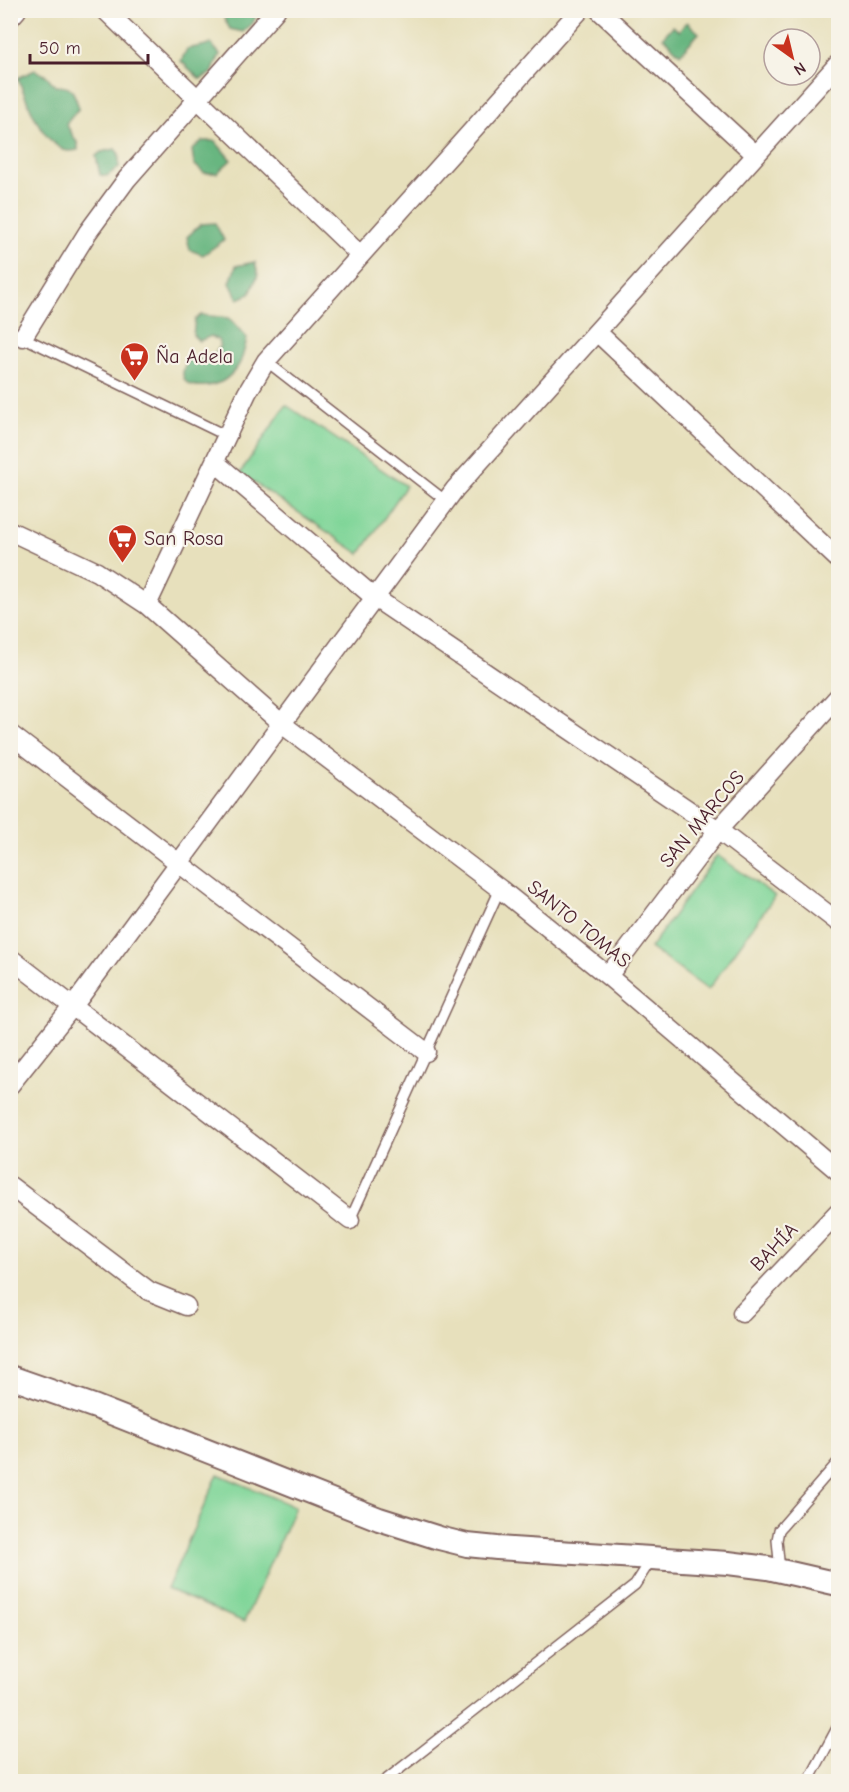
<svg xmlns="http://www.w3.org/2000/svg" width="849" height="1792" font-family="'Comic Neue',sans-serif">
<rect width="100%" height="100%" fill="#f7f3e8"/>
<filter id="ink" filterUnits="userSpaceOnUse"><feTurbulence type="fractalNoise" baseFrequency=".0167" numOctaves="2"/><feDisplacementMap in="SourceGraphic" scale="12" xChannelSelector="R" yChannelSelector="G"/><feConvolveMatrix kernelMatrix="1 2 1 2 8 2 1 2 1" color-interpolation-filters="sRGB"/></filter>
<filter id="wash" filterUnits="userSpaceOnUse"><feTurbulence type="fractalNoise" baseFrequency=".008" numOctaves="4" result="noise"/><feDisplacementMap in="SourceGraphic" scale="24" xChannelSelector="R" yChannelSelector="G"/><feGaussianBlur stdDeviation="1.35" result="paint"/><feColorMatrix in="noise" values="0 0 0 0 0 0 0 0 0 0 0 0 0 0 0 0 0 1.4 0 .05"/><feComposite in="paint" operator="in"/></filter>
<g filter="url(#wash)">
<rect width="100%" height="100%" fill="#e7e0bc"/>
<path fill="#7fd598" stroke="#647a62" stroke-width="1.5" d="M286 405 406 486 360 554 240 473Z
M717 855 775 896 708 990 650 948Z
M218 1474 295 1507 244 1622 167 1589Z"/>
<path fill="#67b680" stroke="#586a56" stroke-width="1.5" d="M226 11H258L253 23 243 32 230 29 224 18Z
M687 22 699 33 680 54 663 37 673 26 679 31Z
M211 44 220 54 212 73 200 79 181 61 187 49Z
M35 70 47 76 55 86C74 86 73 91 79 108L66 124 78 144V150C73 151 68 152 64 150 40 139 27 101 18 78Z
M202 141H215L231 160 217 173H204L194 164 192 150Z
M115 149 119 154V167L107 176 100 175 96 156 101 152Z
M215 223 224 240 203 255 190 250 187 237 201 224Z
M255 262 258 275 250 294 238 299 230 283 236 266Z
M201 315 229 318 247 338C245 347 243 359 238 366 235 371 226 380 221 382 201 391 171 387 188 360L212 359 220 346 218 340 211 336 199 341 193 335 195 320Z"/>
</g>
<g filter="url(#ink)">
<g fill="none" stroke-linecap="round" stroke-linejoin="round">
<defs>
<path id="service" d="M10 331 227 436
M266 361 446 501
M350 1220 500 889
M780 1571 777 1540 779 1530 838 1462
M383 1782 635 1585 651 1560
M808 1782 838 1726"/>
<path id="minor" d="M105 10 360 255
M599 10 756 155
M10 18 17 10
M597 332 838 559
M23 337 88 232 127 179 276 10
M216 463 375 598 718 830 838 922
M10 531 97 572 147 605 282 724 500 889 608 976 838 1171
M147 605 247 393 266 361 580 10
M10 734 426 1052
M10 958 350 1220
M608 976 718 830 838 697
M10 1085 80 997 455 489 838 64
M10 1186 149 1291 186 1306
M742 1313 838 1212"/>
<path id="tertiary" d="M10 1377 96 1407 379 1519 439 1538 467 1545 497 1548 728 1563 768 1568 838 1584"/>
</defs>
<use href="#service" stroke="#81635e" stroke-width="12"/>
<use href="#minor" stroke="#81635e" stroke-width="21"/>
<use href="#tertiary" stroke="#81635e" stroke-width="26"/>
<use href="#service" stroke="#fff" stroke-width="9"/>
<use href="#minor" stroke="#fff" stroke-width="18"/>
<use href="#tertiary" stroke="#fff" stroke-width="22"/>
</g>
</g>
<defs>
<symbol id="supermarket-pin" viewBox="-11 -11 22 30"><path d="M0 17L-7.5 6A9.5 9.5 0 1 1 7.5 6Z" fill="#c8321e" stroke="#f7f3e8"/><path d="M-6-5.5h2.5l.6 2H6L4.5 2H-2.5L-4.4-4H-6ZM-1.5 3.2a1.3 1.3 0 1 0 .1 0ZM3 3.2a1.3 1.3 0 1 0 .1 0Z" fill="#fff"/></symbol>
</defs>
<g fill-rule="evenodd">
<use href="#supermarket-pin" x="118" y="340" width="33" height="45"/>
<use href="#supermarket-pin" x="106" y="522" width="33" height="45"/>
</g>
<g text-anchor="middle" dominant-baseline="central" stroke-width="4.5" stroke-linejoin="round" paint-order="stroke">
<g font-size="20" fill="#4a1f2b" stroke="#f7f3e8" text-anchor="start">
<text x="156" y="356">Ña Adela</text>
<text x="144" y="538">San Rosa</text>
</g>
<g font-size="20" fill="#4a1f2b" stroke="#f7f3e8">
<text transform="translate(702 819) rotate(-50)">SAN MARCOS</text>
<text transform="translate(579 924) rotate(39)">SANTO TOMAS</text>
<text transform="translate(774 1247) rotate(-46)">BAHÍA</text>
</g>
</g>
<rect width="849" height="1792" fill="none" stroke="#f7f3e8" stroke-width="36"/>
<g transform="translate(792 57) rotate(146)"><circle r="28" fill="#f7f3e8" stroke="#b29e9c" stroke-width="1.5"/>
<path d="M0-4.5L10 22L0 15L-10 22Z" fill="#c8321e"/>
<text y="-9" font-size="16" font-weight="bold" text-anchor="middle" fill="#4a1f2b">N</text>
</g>
<path d="M30 54v9h118v-9" fill="none" stroke="#4a1f2b" stroke-width="3"/>
<text x="39" y="54" font-size="18" fill="#4a1f2b" stroke="#f7f3e8" stroke-width="4.5" paint-order="stroke">50 m</text>
</svg>
